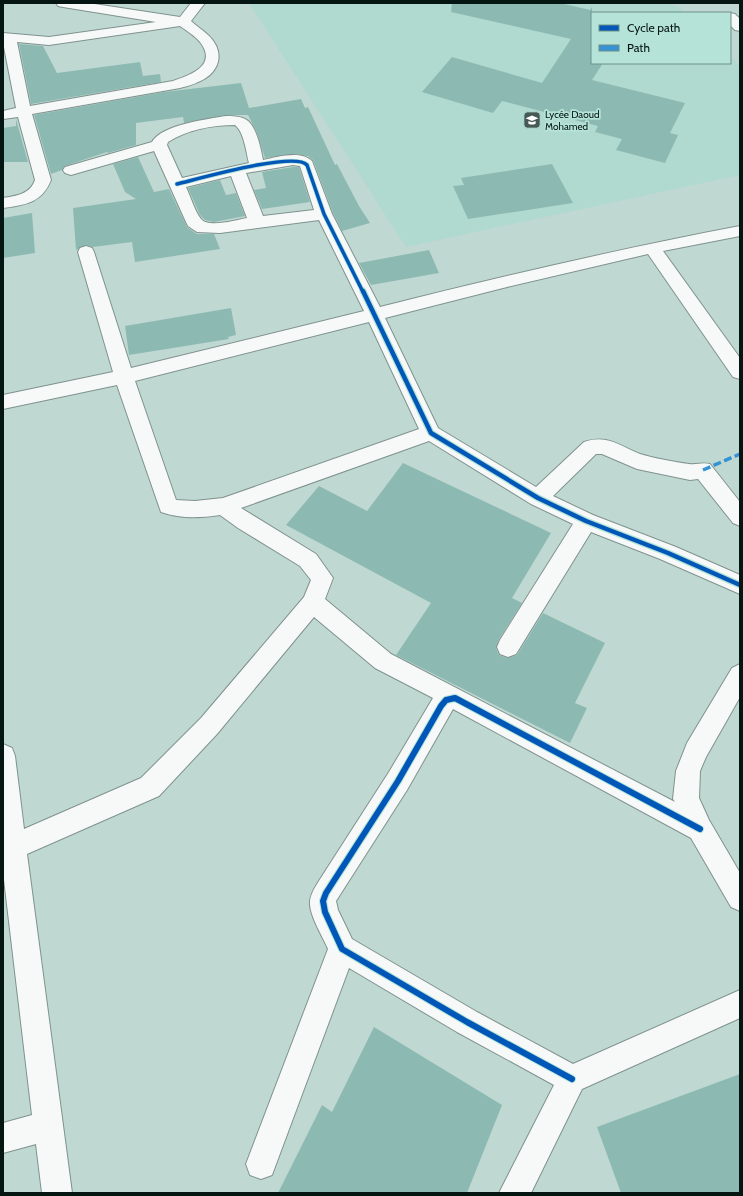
<svg xmlns="http://www.w3.org/2000/svg" width="743" height="1196" font-family="Cabin,sans-serif">
<rect width="100%" height="100%" fill="#c0d8d2"/>
<path fill="#b0d9cf" d="M249 3H659L678 6 685 13H592V63H730V56L740 66V175L406 247Z"/>
<path fill="#8cbab2" d="M452 3H560L590 10 592 7V63H603L592 80 685 103 670 133 678 135 665 163 616 150 622 139 595 132 598 126 502 101 493 113 422 92 452 57 542 83 571 39 451 12Z
M19 44 43 46 57 73 140 62 143 76 160 74 161 82 31 104Z
M241 83 249 108 301 99 305 108 308 107 335 165 337 164 359 206 370 223 342 231 333 213 313 160 308 156 295 154 265 158 256 131 248 115H226L184 123 183 117 136 123V145L108 153 107 152 65 166 62 170 51 174 34 115 164 92Z
M16 119 28 162H3V128L16 126Z
M138 157 154 192 169 189 187 227 197 234H214L220 249 135 262 132 242 93 247 86 245 76 250 73 208 136 199 125 192 113 164Z
M552 164 573 203 468 219 453 186 464 185 461 178Z
M293 167H299L310 202 262 209 254 190 266 188 262 172Z
M220 180 226 195 236 193 245 216 214 222 205 220 200 215 188 188Z
M32 213 35 253 3 258V218Z
M429 250 439 273 371 285 359 263Z
M231 308 236 335 228 337 229 339 129 355 125 326Z
M403 463 551 533 512 598 522 603 499 639 496 648 499 655 507 658 517 655 543 613 605 643 575 703 587 708 570 743 396 655 431 603 286 525 319 486 367 511Z
M374 1027 502 1105 467 1193H278L322 1105 332 1112Z
M740 1074V1193H621L597 1127Z"/>
<g fill="none" stroke-linecap="round" stroke-linejoin="round">
<defs>
<path id="minor" d="M56 3H88L180 17 191 3H205L191 21C196 26 203 30 208 35 226 52 220 73 198 82 193 85 186 86 180 88L32 114 51 180C42 203 25 205 3 208V198C17 196 30 194 35 180L18 117 3 119V111L16 108 3 42V33L49 37 156 22 63 7 58 6ZM180 26C187 31 195 36 200 42 218 65 191 75 173 81L30 106 17 42 49 45Z
M226 116C232 116 239 116 245 119 256 124 261 149 263 160 278 157 300 150 312 161L332 214 380 307C499 277 619 249 740 226V236L663 251 740 358V379L733 377 648 254 503 288 385 318 438 428 536 487 584 442C608 434 619 446 640 454 653 458 675 462 689 464 697 465 702 462 710 464L740 502V526L733 523 698 479 690 480 637 469 602 454H596L553 496 593 515 676 547 740 575V594L660 559 591 532 516 654 508 657 500 654 497 647 500 640 573 524 531 504 429 441 241 508 316 554 333 578 325 599 391 654 675 802 673 799 676 771 687 743 732 668 740 664V697L706 757 700 771 699 798 709 820 740 873V911L731 907 691 838 453 709 407 790 336 901 338 910 352 939 477 1012 573 1064 740 990V1018L582 1089 531 1193H499L554 1085 457 1032 349 968 272 1175 261 1179 250 1175 246 1164 328 949C323 937 309 915 310 902 310 896 314 889 317 884L389 772 433 698 375 668 314 617 217 734 159 796 27 854 72 1193H42L36 1144 3 1153V1123L32 1115 3 871V744L12 748 15 756 24 829 141 778 201 718 304 597 311 580 300 566 238 528 220 515C199 518 181 519 161 512L117 385 3 409V395L113 372 78 252 80 248 86 246 92 248 94 252 131 368 364 311 319 220 220 233 197 232 188 226 186 222 154 151 71 175 65 173 63 170 65 167 152 142C161 125 208 119 226 116ZM235 125C244 132 246 151 249 163L182 178 167 145 168 142C187 130 212 125 235 125ZM293 165 300 166 314 210 263 216 246 173ZM231 176 247 218C237 220 208 228 201 219 195 212 190 195 186 187ZM369 322 419 429 223 498 195 501 176 500 135 381Z"/>
<path id="major" d="M730 13 735 14 740 19V31L735 30 730 25Z"/>
</defs>
<use href="#minor" stroke="#7f928e" stroke-width="2"/>
<use href="#major" stroke="#7f928e" stroke-width="2"/>
<use href="#minor" fill="#f6f9f8" fill-rule="evenodd"/>
<use href="#major" fill="#f6f9f8" fill-rule="evenodd"/>
<path stroke="#3693d3" stroke-width="3.5" stroke-dasharray="8 3.5" stroke-linecap="butt" d="M703 470 740 454"/>
<defs>
<path id="cycleway-far2" d="M177 184C198 179 295 151 307 165L324 214 363 292"/>
<path id="cycleway-far1" d="M363 291 431 433 538 498 586 521 668 553 740 585"/>
<path id="cycleway" d="M572 1079 467 1022 342 949 325 912 323 901 326 893 398 781 441 706 446 700 455 698 700 829"/>
</defs>
<use href="#cycleway-far2" stroke="#b5e3d7" stroke-width="5"/>
<use href="#cycleway-far1" stroke="#b5e3d7" stroke-width="7"/>
<use href="#cycleway" stroke="#b5e3d7" stroke-width="8"/>
<use href="#cycleway-far2" stroke="#0057b8" stroke-width="3.5"/>
<use href="#cycleway-far1" stroke="#0057b8" stroke-width="4.5"/>
<use href="#cycleway" stroke="#0057b8" stroke-width="6"/>
</g>
<defs>
<symbol id="school-square" viewBox="-11 -11 22 22"><rect x="-9" y="-9" width="18" height="18" rx="4" fill="#465a55" stroke="#b5e3d7"/><path d="M0-5L7-2L0 1L-7-2ZM-4 1L0 2.5L4 1V4Q0 6-4 4Z" fill="#fff"/></symbol>
</defs>
<g fill-rule="evenodd">
<use href="#school-square" x="522" y="110" width="20" height="20"/>
</g>
<g text-anchor="middle" dominant-baseline="central" stroke-width="3.5" stroke-linejoin="round" paint-order="stroke">
<g font-size="10" fill="#051612" stroke="#b5e3d7" text-anchor="start">
<text x="545" y="114">Lycée Daoud<tspan x="545" dy="12">Mohamed</tspan></text>
</g>
</g>
<rect width="743" height="1196" fill="none" stroke="#051612" stroke-width="8"/>
<rect x="591" y="12" width="140" height="52" fill="#b5e3d7" stroke="#6f9188"/>
<rect x="599" y="25" width="20" height="6" fill="#0057b8" stroke="#6f9188"/>
<text x="627" y="32" font-size="12" fill="#051612">Cycle path</text>
<rect x="599" y="45" width="20" height="6" fill="#3693d3" stroke="#6f9188"/>
<text x="627" y="52" font-size="12" fill="#051612">Path</text>
</svg>
